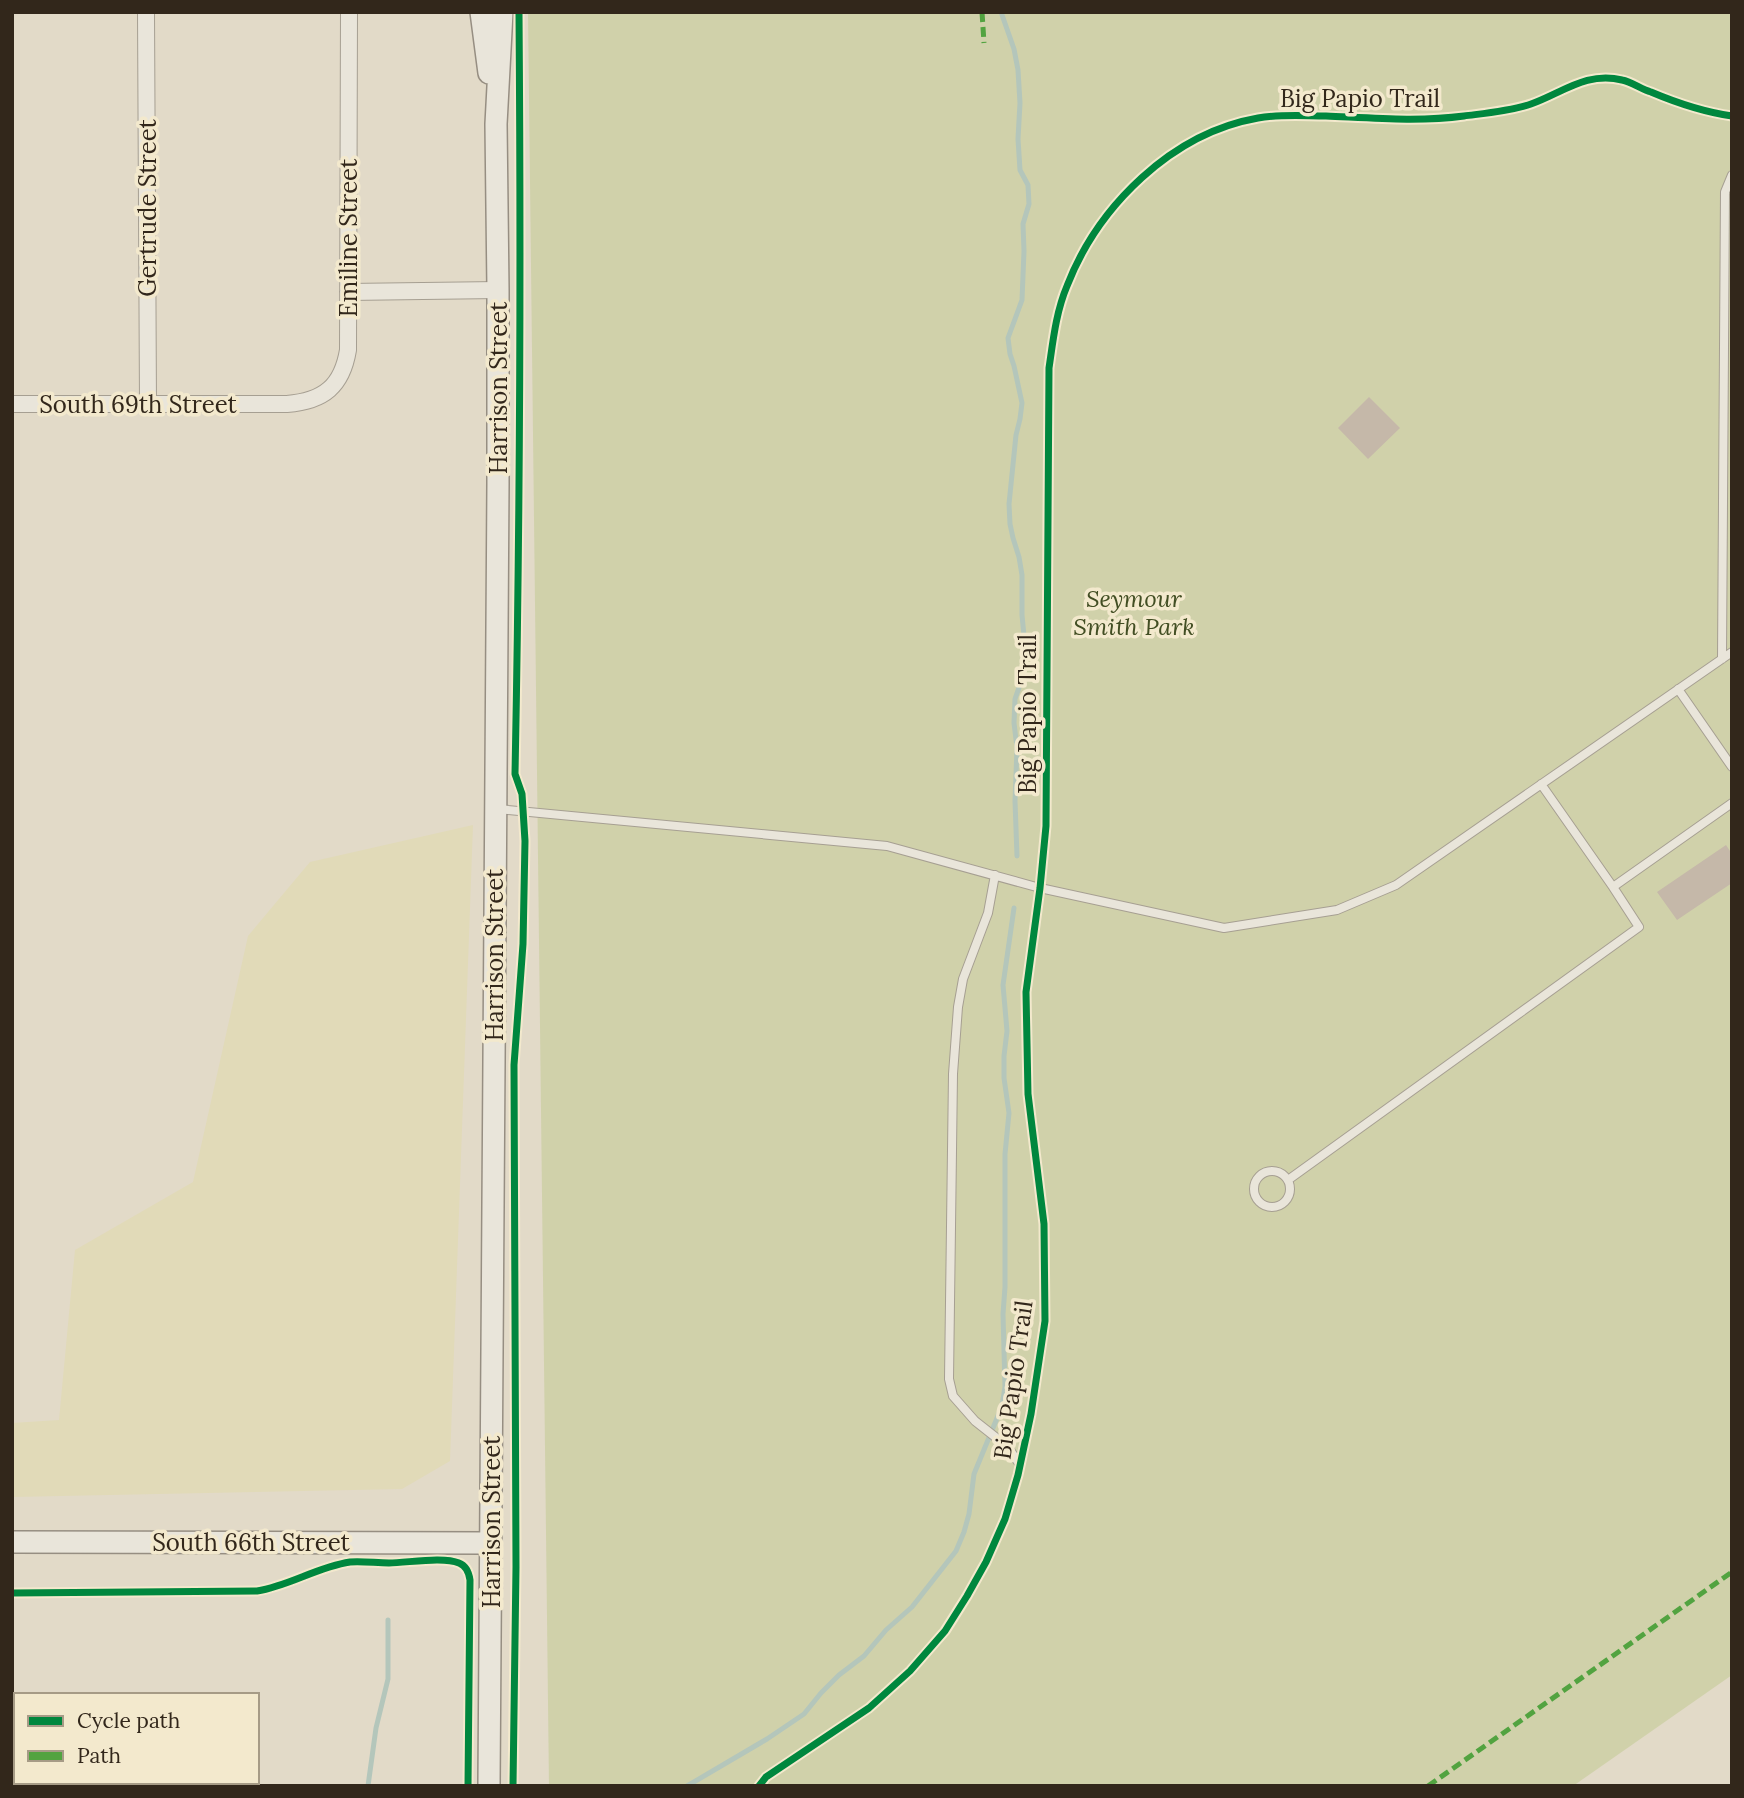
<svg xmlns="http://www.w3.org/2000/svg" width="1744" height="1798" font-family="Lora,serif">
<rect width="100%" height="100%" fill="#e2dac8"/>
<path fill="#e1dab8" d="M473 825 450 1461 402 1489 12 1497V1423L59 1420 75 1250 193 1182 248 936 310 862Z"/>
<path fill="#d0d1aa" d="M528 12H1732V1675L1573 1786H549Z"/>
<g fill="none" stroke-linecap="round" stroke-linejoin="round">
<path stroke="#b4c6bb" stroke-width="5" d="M1001 12 1014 49 1018 70 1020 103 1018 139 1020 170 1028 185 1029 204 1023 224 1024 251 1022 300 1008 338 1010 354 1014 366 1022 403 1020 419 1016 435 1009 504 1010 524 1013 538 1019 557 1022 575V615L1026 657 1022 679 1015 699 1014 723 1017 748 1015 801 1017 856
M368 1786 376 1728 388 1679V1620
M687 1786 767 1739 804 1714 821 1693 839 1675 864 1656 886 1630 912 1607 956 1551 964 1532 969 1514 974 1474 1002 1406 1005 1387 1003 1314 1005 1287V1154L1009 1113 1004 1078V1056L1007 1031 1003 985 1014 908"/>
</g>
<path fill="#c5b8a9" d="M1369 397 1400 428 1368 459 1338 428Z
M1726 845 1732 854V883L1677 920 1657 892Z"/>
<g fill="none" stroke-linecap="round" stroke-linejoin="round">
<defs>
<path id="lane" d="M1722 659 1725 192 1732 175
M1678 689 1732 767
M1541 784 1613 887 1732 803
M498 809 887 846 1040 888 1224 928 1337 910 1396 885 1732 652
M995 875 988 913 963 979 958 1007 953 1074 949 1379 953 1396 975 1421 1008 1447 1020 1465
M1254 1189a18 18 0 1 1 36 0a18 18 0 1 1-36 0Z
M1288 1180 1639 927 1613 887"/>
<path id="street" d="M146 12 148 404
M348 292 498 290
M12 404H287C324 401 342 386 348 350L349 12"/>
<path id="secondary" d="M481 12 489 73
M12 1542 491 1543
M489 1786 498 483V290L496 124 502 12"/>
</defs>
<use href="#lane" stroke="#a69f92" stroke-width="10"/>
<use href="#street" stroke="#a69f92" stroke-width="18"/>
<use href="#secondary" stroke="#968e82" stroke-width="24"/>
<use href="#lane" stroke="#e9e5da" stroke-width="8"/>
<use href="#street" stroke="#e9e5da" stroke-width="16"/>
<use href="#secondary" stroke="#e9e5da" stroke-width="21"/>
<path stroke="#52a340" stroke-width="5" stroke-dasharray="10 5" stroke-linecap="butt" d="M982 12 984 43
M1428 1786 1732 1572"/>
<defs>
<path id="cycleway" d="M12 1593 257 1591C289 1586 317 1567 350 1562 363 1561 376 1563 389 1563 407 1563 443 1556 459 1563 467 1566 469 1573 470 1580L468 1786
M513 1786 516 1567 514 1065 523 944 525 841 522 794 515 774C520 520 521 266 519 12
M759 1786 766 1777 869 1708 910 1671 945 1631 967 1596 986 1562 1005 1519 1018 1475 1031 1414 1045 1321 1044 1224 1028 1094 1026 992 1040 888 1046 826 1049 368C1053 341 1056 312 1067 286 1098 206 1172 133 1258 118 1280 114 1304 116 1326 116 1372 118 1419 122 1464 116 1487 113 1510 111 1531 104 1562 93 1587 71 1622 80 1632 82 1641 89 1651 92 1677 103 1704 112 1732 116"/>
</defs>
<use href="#cycleway" stroke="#f3e9cd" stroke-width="11"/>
<use href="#cycleway" stroke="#00873e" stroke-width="7"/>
</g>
<g text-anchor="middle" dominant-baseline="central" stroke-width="7" stroke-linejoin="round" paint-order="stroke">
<g font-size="24" fill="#32271b" stroke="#f3e9cd">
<text x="1360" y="98">Big Papio Trail</text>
<text transform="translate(147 208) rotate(-90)">Gertrude Street</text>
<text transform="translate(348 238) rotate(-90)">Emiline Street</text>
<text transform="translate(498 388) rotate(-90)">Harrison Street</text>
<text x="138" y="404">South 69th Street</text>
<text transform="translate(1027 714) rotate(-90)">Big Papio Trail</text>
<text transform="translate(494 955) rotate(-90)">Harrison Street</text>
<text transform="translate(1013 1380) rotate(-82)">Big Papio Trail</text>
<text transform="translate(491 1522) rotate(-90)">Harrison Street</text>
<text x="251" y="1542">South 66th Street</text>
</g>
<g font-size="24" font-style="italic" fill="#424e23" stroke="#f3e9cd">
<text x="1134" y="598">Seymour<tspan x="1134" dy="28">Smith Park</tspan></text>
</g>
</g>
<rect width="1744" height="1798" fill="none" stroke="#32271b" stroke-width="28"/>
<rect x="14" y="1693" width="245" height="91" fill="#f3e9cd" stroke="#a69b86" stroke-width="2"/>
<rect x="28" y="1716" width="35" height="10" fill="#00873e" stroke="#a69b86" stroke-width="2"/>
<text x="77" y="1728" font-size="21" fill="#32271b">Cycle path</text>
<rect x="28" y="1751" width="35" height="10" fill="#52a340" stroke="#a69b86" stroke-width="2"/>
<text x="77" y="1763" font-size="21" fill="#32271b">Path</text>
</svg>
